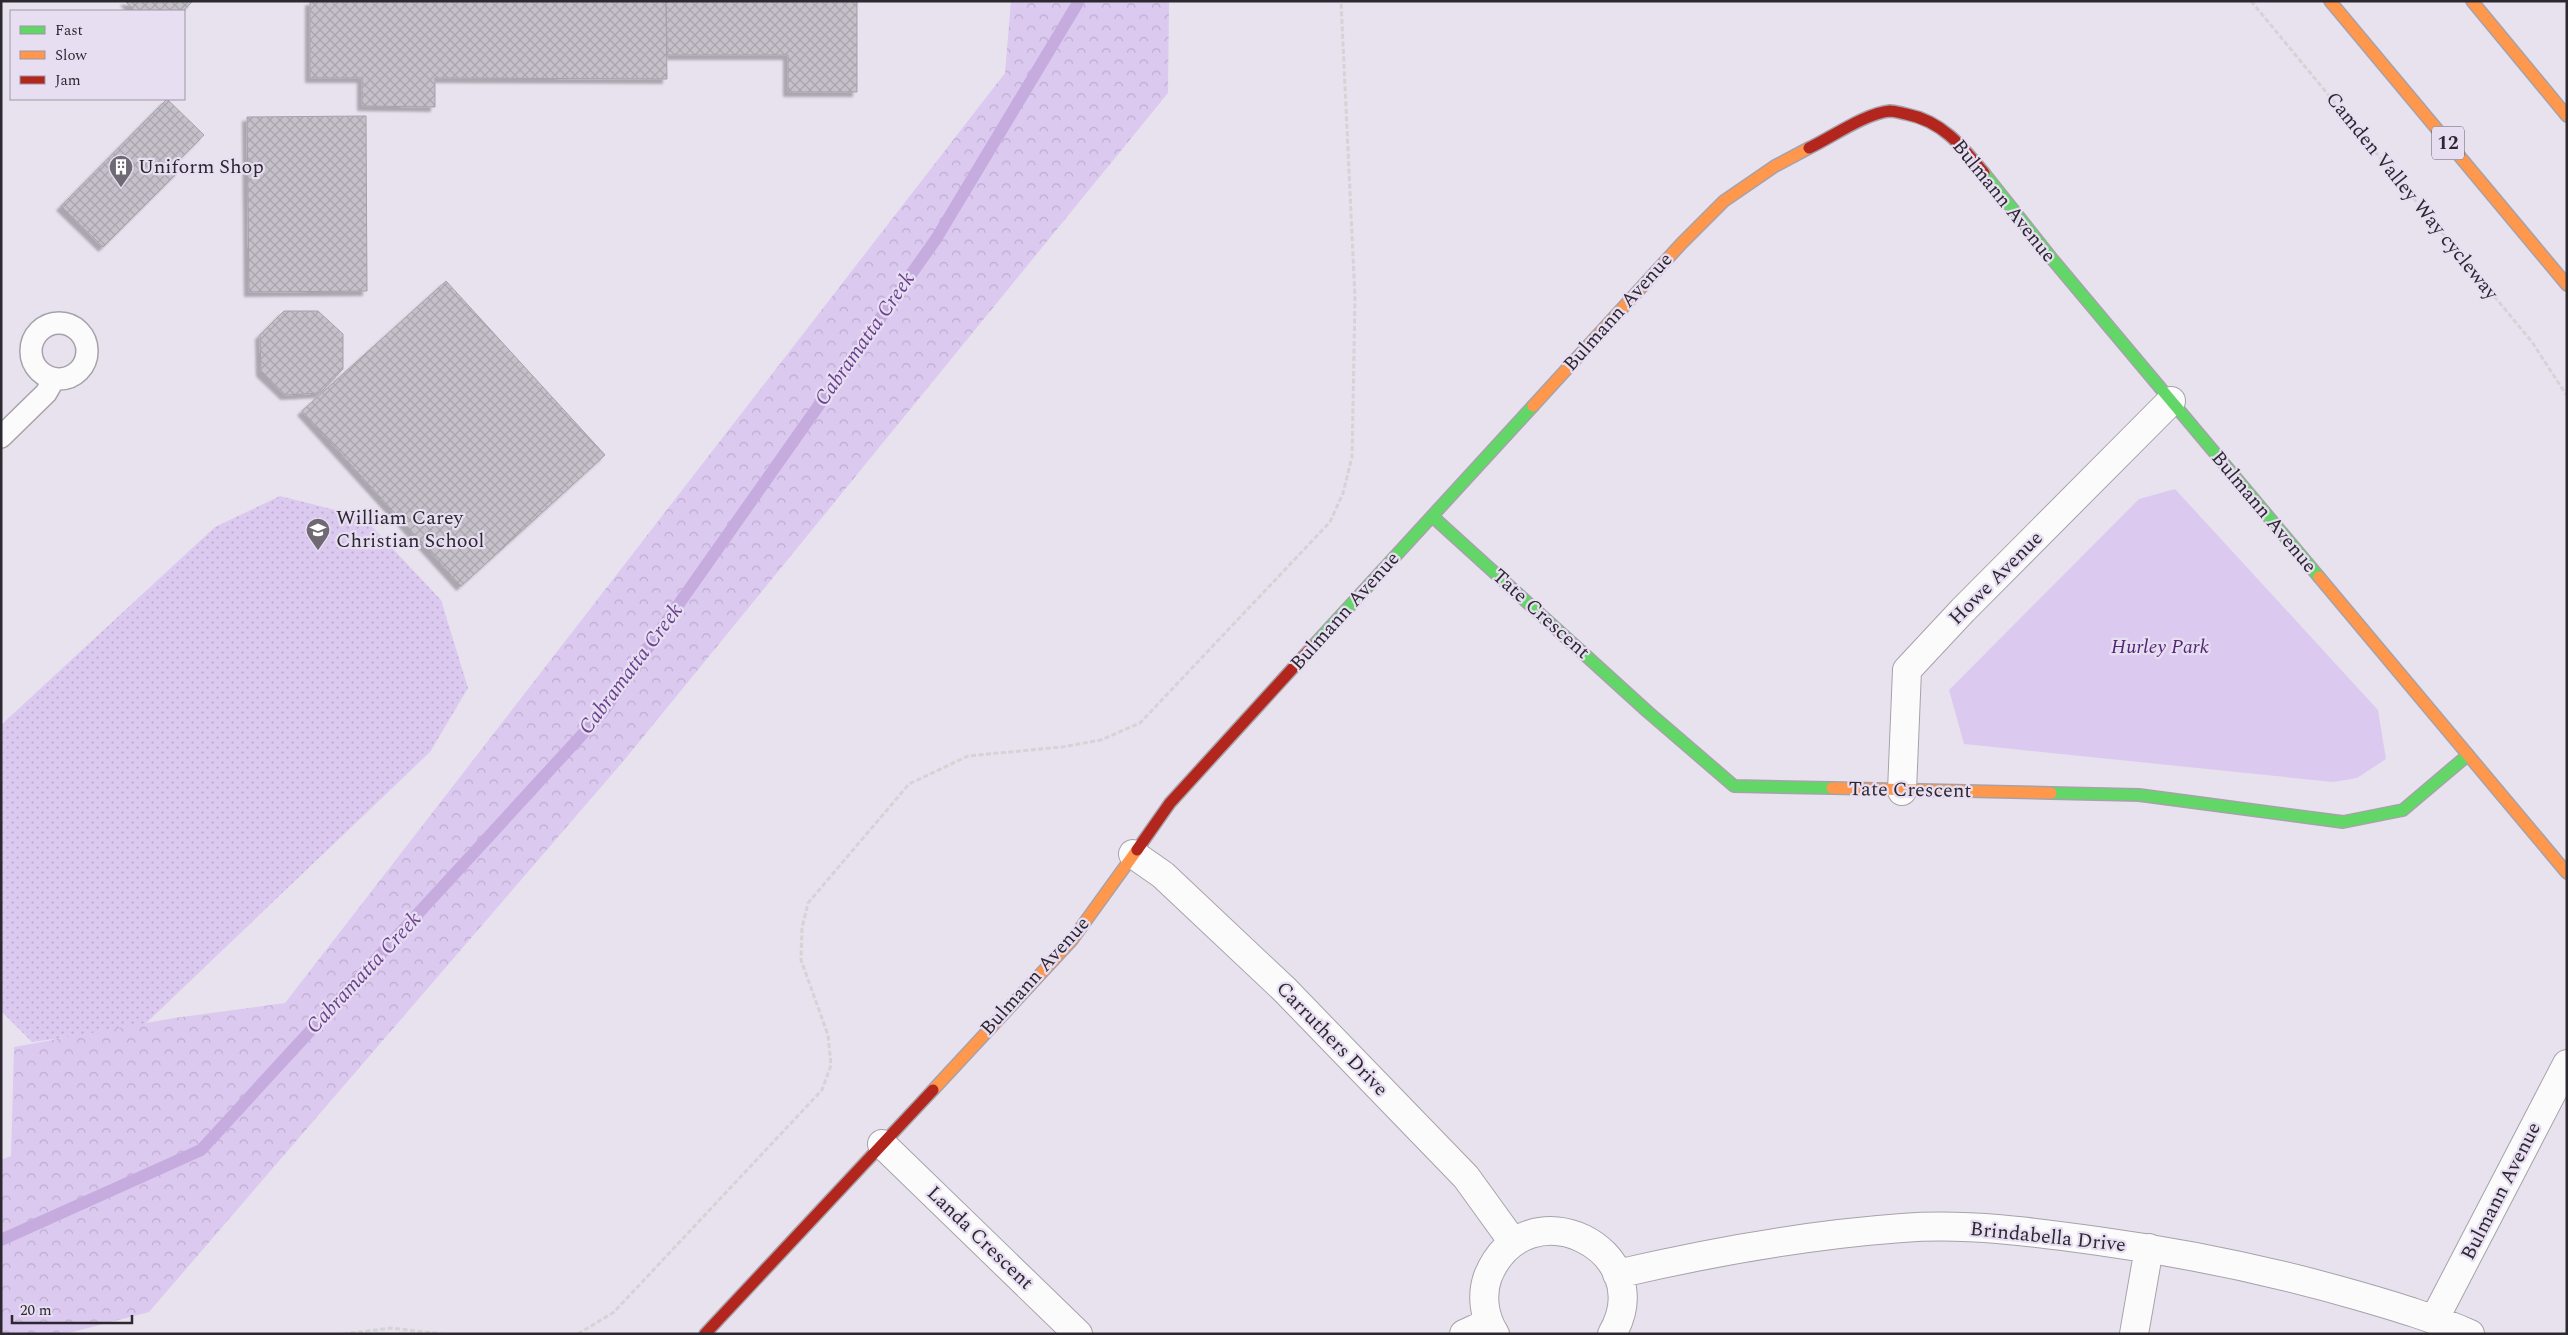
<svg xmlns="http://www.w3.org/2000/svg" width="2568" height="1335" font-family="Spectral,serif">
<defs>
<pattern id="grass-dots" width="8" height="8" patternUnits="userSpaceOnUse" patternTransform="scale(1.25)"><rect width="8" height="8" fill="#dcc9f0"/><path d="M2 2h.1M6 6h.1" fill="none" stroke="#bdadce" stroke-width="1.8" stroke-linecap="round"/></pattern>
<pattern id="forest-crowns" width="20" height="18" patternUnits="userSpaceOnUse" patternTransform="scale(1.25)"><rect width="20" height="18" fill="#dcc9f0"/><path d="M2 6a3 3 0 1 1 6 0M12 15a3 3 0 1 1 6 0" fill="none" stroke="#bdadce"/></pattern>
<pattern id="building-cross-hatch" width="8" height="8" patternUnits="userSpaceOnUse" patternTransform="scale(1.25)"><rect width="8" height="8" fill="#c5c0c9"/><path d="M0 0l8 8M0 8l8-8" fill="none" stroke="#a9a5ad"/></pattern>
<filter id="shadow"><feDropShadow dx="-4.5" dy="4.5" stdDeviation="1" flood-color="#0004"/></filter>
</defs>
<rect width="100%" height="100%" fill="#e8e2ee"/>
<path fill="url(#grass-dots)" d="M280 496 363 517 441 600 468 688 430 752 141 1028 32 1042 1 1011V725L215 527Z"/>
<path fill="url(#forest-crowns)" d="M1011 1H1169L1168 93 626 758 149 1312 65 1334H1V1160L11 1156 14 1047 174 1018 285 1003 1005 73Z"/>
<path fill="#dcc9f0" d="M2175 489 2378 710 2386 759 2357 778 2333 782 1964 744 1949 690 2139 499Z"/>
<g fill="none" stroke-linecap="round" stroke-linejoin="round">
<path stroke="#c6acde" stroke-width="12" d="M1 1240 201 1150 602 713 936 239 1079 1"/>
</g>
<path fill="url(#building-cross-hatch)" stroke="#a5a2aa" filter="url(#shadow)" d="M125 1H193L183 11H135Z
M310 1H666L667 79 435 78V107L362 106V78H310Z
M666 1H857V92H788V55H667Z
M167 99 204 135 175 164 181 169 103 247 61 206Z
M366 116 367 291 249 292 247 117Z
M446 281 605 455 461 586 302 411Z
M284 311H318L343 334V369L320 393 285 395 261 372 260 335Z"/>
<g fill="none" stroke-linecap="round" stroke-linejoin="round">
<defs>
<path id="lane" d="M31 351a28 28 0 1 1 56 0a28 28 0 1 1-56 0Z
M1 437 46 393 54 379"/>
<path id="street" d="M1902 791 1907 670 1963 610 2171 401
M1133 854 1163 875 1285 990 1466 1177 1513 1242
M882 1144 1078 1334
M1617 1274C1711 1252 1806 1235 1902 1228 1968 1223 2033 1232 2098 1241 2186 1253 2273 1271 2359 1296 2397 1307 2434 1318 2470 1334
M2435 1318 2567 1064
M1464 1334 1488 1323
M1495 1334C1484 1317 1481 1295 1488 1276 1527 1183 1661 1250 1612 1334
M2134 1334 2149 1248"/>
<path id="fast" d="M1984 173 2053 260 2319 577
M1432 516 1648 712 1734 786 1832 788
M1313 646 1533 406
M2051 793 2139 795 2343 822 2403 810 2468 755"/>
<path id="slow" d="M2330 1 2567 285
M2472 1 2567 116
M1533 406 1681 244 1724 201 1775 166 1809 148
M2319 577 2567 873
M1832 788 2051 793
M933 1090 1072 940 1137 850"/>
<path id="jam" d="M1809 148C1832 137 1866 113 1890 111 1895 111 1901 113 1906 114 1942 121 1962 146 1984 173
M1137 850 1170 803 1313 646
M705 1334 933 1090"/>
</defs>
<use href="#lane" stroke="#a6a2aa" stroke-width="24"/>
<use href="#street" stroke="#a6a2aa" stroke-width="30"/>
<use href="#fast" stroke="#a6a2aa" stroke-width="14"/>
<use href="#slow" stroke="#a6a2aa" stroke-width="14"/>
<use href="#jam" stroke="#a6a2aa" stroke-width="14"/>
<path stroke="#d4d3d6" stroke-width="3" stroke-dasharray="5 2.5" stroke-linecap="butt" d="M2251 1 2532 342 2567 396
M343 1334 391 1328 442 1334
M578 1334 614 1312 822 1090 831 1065 828 1035 801 960 802 928 808 903 909 784 968 756 1062 747 1101 740 1140 723 1330 522 1343 493 1352 457 1355 298 1341 1"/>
<use href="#lane" stroke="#fcfbfc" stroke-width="21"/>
<use href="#street" stroke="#fcfbfc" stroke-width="28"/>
<use href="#fast" stroke="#63d668" stroke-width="11"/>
<use href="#slow" stroke="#ff974d" stroke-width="11"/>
<use href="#jam" stroke="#b3261e" stroke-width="11"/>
</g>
<defs>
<symbol id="building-pin" viewBox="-11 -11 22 30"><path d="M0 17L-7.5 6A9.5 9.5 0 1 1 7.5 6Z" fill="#6e6972" stroke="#e8def2"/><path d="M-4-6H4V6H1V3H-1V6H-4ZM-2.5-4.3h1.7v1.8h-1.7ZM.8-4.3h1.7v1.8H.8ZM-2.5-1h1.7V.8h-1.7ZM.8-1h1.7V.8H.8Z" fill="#fff"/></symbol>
<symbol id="school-pin" viewBox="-11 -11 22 30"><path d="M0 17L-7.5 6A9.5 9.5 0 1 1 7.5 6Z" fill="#6e6972" stroke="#e8def2"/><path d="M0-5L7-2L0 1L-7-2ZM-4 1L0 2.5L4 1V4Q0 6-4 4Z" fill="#fff"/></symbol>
</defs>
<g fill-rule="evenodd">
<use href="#building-pin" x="107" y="153" width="28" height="38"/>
<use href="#school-pin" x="304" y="516" width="28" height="38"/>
</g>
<g text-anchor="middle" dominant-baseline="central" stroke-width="4.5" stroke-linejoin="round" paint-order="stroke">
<rect fill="#e8def2" stroke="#645f6a" stroke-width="1" x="2432" y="126.5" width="32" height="33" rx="4"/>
<g font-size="19" font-weight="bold" fill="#2c2830">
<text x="2448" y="143">12</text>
</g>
<g font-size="20" fill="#2c2830" stroke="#e8def2" text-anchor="start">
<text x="138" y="167">Uniform Shop</text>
<text x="336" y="518">William Carey<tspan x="336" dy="23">Christian School</tspan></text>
</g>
<g font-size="20" fill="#2c2830" stroke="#e8def2">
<text transform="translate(2412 196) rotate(51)">Camden Valley Way cycleway</text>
<text transform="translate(2004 201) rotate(51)">Bulmann Avenue</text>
<text transform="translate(1618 312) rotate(-48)">Bulmann Avenue</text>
<text transform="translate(2264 512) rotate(50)">Bulmann Avenue</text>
<text transform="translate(1996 578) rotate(-45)">Howe Avenue</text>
<text transform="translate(1345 611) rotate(-48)">Bulmann Avenue</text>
<text transform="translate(1541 614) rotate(42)">Tate Crescent</text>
<text transform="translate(1910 790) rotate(1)">Tate Crescent</text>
<text transform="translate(1035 976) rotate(-48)">Bulmann Avenue</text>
<text transform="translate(1332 1039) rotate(46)">Carruthers Drive</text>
<text transform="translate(2501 1191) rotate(-63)">Bulmann Avenue</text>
<text transform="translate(2048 1237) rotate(6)">Brindabella Drive</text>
<text transform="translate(980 1238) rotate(44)">Landa Crescent</text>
</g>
<g font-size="20" font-style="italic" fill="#522673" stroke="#e8def2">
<text x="2160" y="647">Hurley Park</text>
</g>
<g font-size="21" font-style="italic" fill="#6b408f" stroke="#e8def2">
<text transform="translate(865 339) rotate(-55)">Cabramatta Creek</text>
<text transform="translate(631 669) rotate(-53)">Cabramatta Creek</text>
<text transform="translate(364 973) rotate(-47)">Cabramatta Creek</text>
</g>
</g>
<rect width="2568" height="1335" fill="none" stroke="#2c2830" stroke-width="5"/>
<rect x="10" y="10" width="175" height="90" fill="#e8def2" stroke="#9d95a4"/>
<rect x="20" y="26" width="25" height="8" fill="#63d668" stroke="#9d95a4"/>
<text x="55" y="35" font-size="15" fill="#2c2830">Fast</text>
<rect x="20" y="51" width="25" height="8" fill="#ff974d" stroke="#9d95a4"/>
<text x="55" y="60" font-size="15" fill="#2c2830">Slow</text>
<rect x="20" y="76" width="25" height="8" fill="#b3261e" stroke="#9d95a4"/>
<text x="55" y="85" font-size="15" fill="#2c2830">Jam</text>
<path d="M12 1315v8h120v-8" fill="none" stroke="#2c2830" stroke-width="2.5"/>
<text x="20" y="1315" font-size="15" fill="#2c2830" stroke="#e8def2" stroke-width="4" paint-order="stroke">20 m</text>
</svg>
